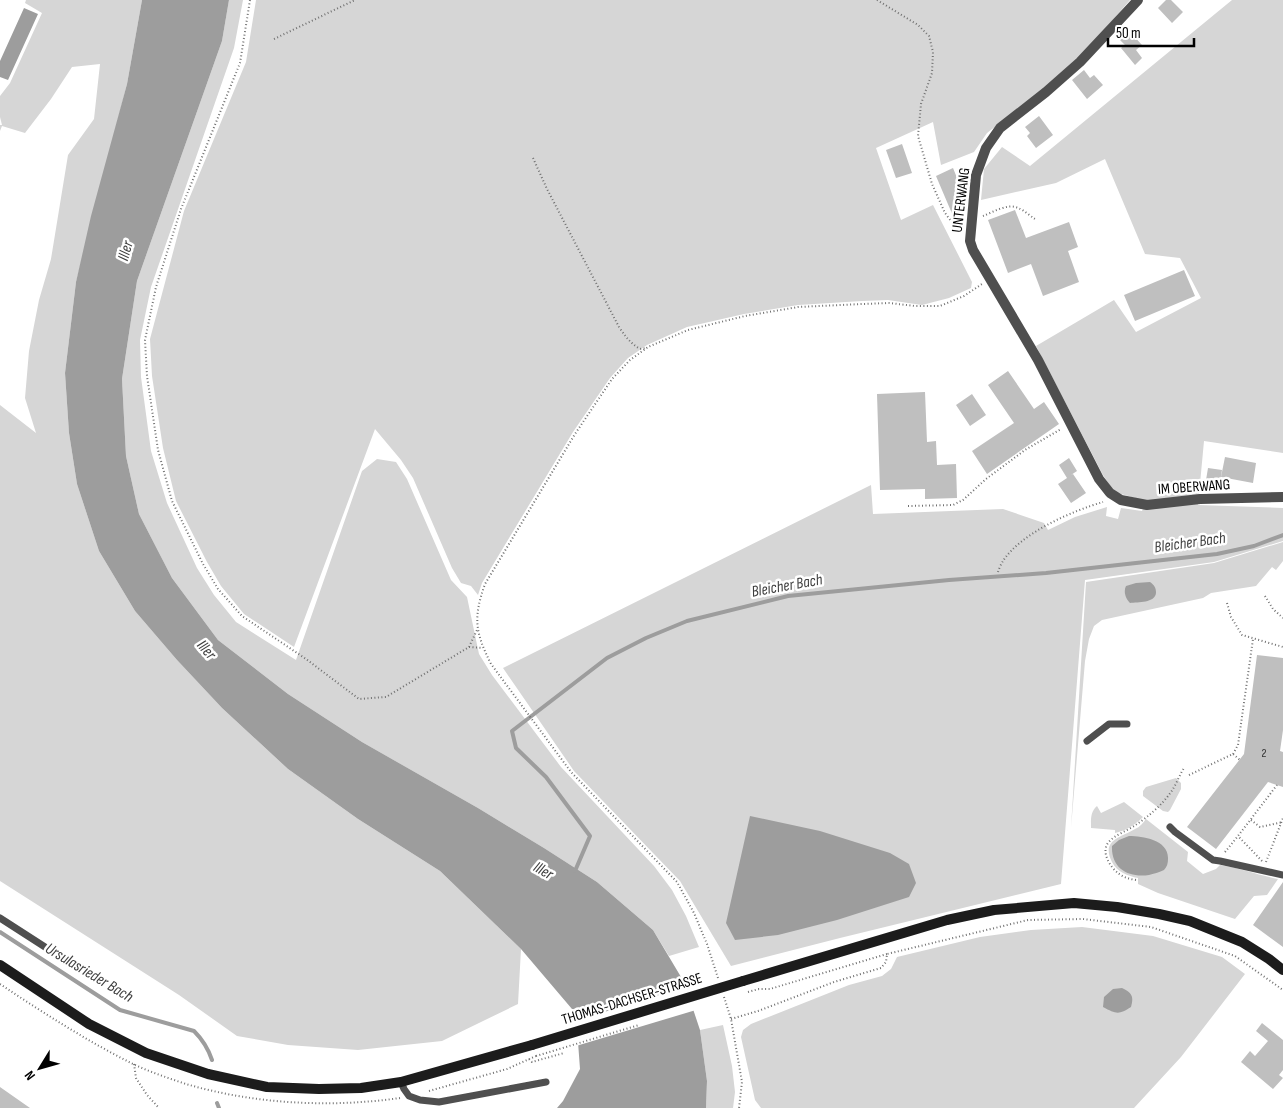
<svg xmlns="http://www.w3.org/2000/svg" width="1283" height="1108" font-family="'Sofia Sans Condensed',sans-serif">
<rect width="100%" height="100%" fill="#fff"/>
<path fill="#d6d6d6" d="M26 0H142L127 84 76 282 65 373 69 433 77 484 99 551 135 611 177 660 222 708 288 769 358 819 440 871 521 949 518 1004 442 1041 358 1050 288 1045 237 1036 179 995 0 881V405L36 433 25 398 29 351 39 300 51 259 68 155 94 119 100 64 72 67 51 99 25 133 2 126 0 131V125H2L0 117V96L10 83 42 13 25 3Z
M229 0H243L234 48 151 287 140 340 141 377 151 451 167 503 197 568 214 595 236 622 296 660 362 471 377 459 396 462 407 479 451 580 467 597 479 654 492 675 561 767 654 866 672 890 686 916 699 947 669 956 653 930 597 882 544 848 478 808 362 742 288 694 218 640 172 578 139 514 126 456 122 379 137 281 222 41Z
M256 0H1130L1072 67 987 133 974 152 941 165 933 122 876 148 901 220 933 205 972 282 971 288 949 298 922 305 888 300 862 301 798 305 744 314 687 327 647 345 628 358 610 378 573 432 482 583 478 595 471 586 461 583 452 568 413 478 401 460 375 429 294 647 244 614 221 586 207 562 176 501 163 448 152 376 150 339 184 211 246 62Z
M1232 0H1283V453L1204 441 1198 505 1283 508V541L1214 562 1085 580 1061 884 840 938 731 966 680 881 574 771 503 668 871 485 873 514 1003 509 1044 523 1048 530 1075 517 1107 507 1106 516 1118 519 1121 508 1142 511 1146 501 1114 492 1103 475 1036 346 1114 300 1136 332 1201 298 1180 258 1145 254 1105 159 1056 183 981 200 984 169 1002 147 1030 166Z
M1283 542V561L1276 570 1272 567 1256 586 1211 593 1203 598 1102 620 1094 626 1089 639 1085 661 1071 828 1086 582 1214 563Z
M1176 778 1181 783V789L1170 810 1168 812 1163 811 1143 796V791L1146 787Z
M1124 802 1143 817C1135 825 1125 831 1115 833V830L1091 828C1091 820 1090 812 1097 806L1101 813Z
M1146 819 1188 852 1187 861 1203 874 1216 869 1220 865C1240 868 1258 875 1278 879L1267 895 1254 896 1235 919 1158 893 1138 884V878C1128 876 1117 872 1112 862 1101 840 1120 838 1135 829 1140 827 1143 823 1146 819Z
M1082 927 1153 936 1222 957 1245 974 1181 1057 1134 1108H761L755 1100 741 1037 743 1030 751 1024 849 985 882 976 891 969 897 957 980 937 1031 930Z
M723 1025 732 1066 735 1092 733 1108H706L707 1081 700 1030Z"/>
<path fill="#9d9d9d" d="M142 0H229L222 41 137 281 122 379 126 456 139 514 172 578 218 640 288 694 362 742 478 808 544 848 597 882 653 930 684 982 700 1030 707 1081 706 1108H557L563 1101 580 1069 578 1042 572 1009 521 949 440 871 358 819 288 769 222 708 177 660 135 611 99 551 77 484 69 433 65 373 76 282 91 216 127 84Z
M24 8 38 14 8 80 0 77V61Z
M1150 582C1154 585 1156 587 1156 593 1155 603 1138 602 1130 603 1126 599 1123 592 1126 586L1136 583Z
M750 816 820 831 890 853 909 864 916 883 909 897 837 920 778 935 735 940 726 923Z
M1129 836C1143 836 1169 840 1168 859 1168 863 1167 867 1164 870 1160 872 1153 874 1149 875 1129 878 1111 869 1112 846L1119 840Z
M1122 988C1132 993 1134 996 1131 1007 1119 1015 1116 1014 1103 1007L1104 997 1113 989Z"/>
<path fill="#fff" d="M688 986 696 1010 576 1046 572 1022Z"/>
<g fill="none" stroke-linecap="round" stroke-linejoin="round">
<path stroke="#9d9d9d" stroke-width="4" d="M575 871 590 836 546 777 516 748 512 731 607 658 646 638 687 621 788 596 949 580 1046 573 1217 554 1254 546 1283 535
M0 932 120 1010 194 1031C203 1040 208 1048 212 1060
M217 1103 219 1108"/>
</g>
<path fill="#bfbfbf" d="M1166 0H1171L1183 12 1172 23 1158 8Z
M1130 32 1142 45 1136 50 1142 58 1135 65 1121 48 1125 45 1120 40Z
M1084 70 1090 78 1094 75 1103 85 1087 99 1072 80Z
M1039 116 1053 135 1036 148 1027 136 1030 133 1025 127Z
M902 144 912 173 896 178 886 150Z
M953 168 964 195 957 198 965 219 956 223 936 176Z
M1015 210 1026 238 1069 222 1078 247 1068 251 1079 282 1043 296 1031 264 1008 273 988 220Z
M1184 270 1195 296 1135 321 1124 295Z
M1008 371 1034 409 1044 402 1059 424 987 474 972 451 1014 423 988 385Z
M925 392 927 442 936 441 937 465 956 464 957 498 925 499V489L880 490 877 394Z
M972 394 986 415 970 426 956 405Z
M1225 457 1256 463 1253 483 1221 477Z
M1069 458 1077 471 1071 475 1073 474 1086 493 1071 503 1058 484 1067 478 1059 465Z
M1208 468 1222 470 1220 482 1206 480Z
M1257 655 1283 658V730L1280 751 1283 752V787L1268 782 1216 849 1187 827 1244 754Z
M1283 882V947L1253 925Z
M1262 1023 1283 1040V1070L1279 1075 1283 1078 1273 1089 1241 1062 1250 1051 1255 1056 1268 1041 1256 1031Z
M0 1087 30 1108H0Z"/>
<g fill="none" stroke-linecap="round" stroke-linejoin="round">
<path stroke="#717171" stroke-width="2" stroke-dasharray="1 2.5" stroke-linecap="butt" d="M250 0 240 63 181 209 156 287 145 340 147 376 158 450 172 501 203 564 218 589 242 616 306 659 359 699 386 697 469 647 477 630
M877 0 918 25 929 36 933 52 932 73 921 104 918 136 932 184 945 213 960 233
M274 39 355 0
M533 158 547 189 619 327C625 336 630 343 640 349L646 348
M983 216C993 212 1008 203 1018 208 1024 210 1030 216 1035 219
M908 506 953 505 963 500 986 479 1025 450 1061 429
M998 572C999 569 1001 564 1003 561 1021 533 1072 511 1103 502
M1265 596 1273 609 1283 618
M1227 603 1231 617 1242 635 1283 647
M469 647 483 648
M1233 754 1238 745 1253 639
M1189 775 1233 754 1240 760
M1251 820 1260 827 1283 822
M1225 852 1238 836
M1262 861 1238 836 1277 785
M1266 862 1283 818
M1136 880C1129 879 1123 877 1118 873 1110 867 1101 852 1108 843 1115 834 1128 831 1137 824 1149 816 1162 805 1171 792 1176 785 1179 776 1184 768
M718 978 707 944 694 913 677 882 571 772 491 664C475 632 473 618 485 584L575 434 612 379 630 360 648 347 688 330 745 316 798 307 862 304 889 303 915 306H940L964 296 982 284
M0 984C42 1012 87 1041 133 1064 150 1072 168 1078 186 1084 254 1104 330 1108 400 1098
M748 992 759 989H770L887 954
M724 997 731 1019 742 1082 739 1108
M731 1019 758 1011 834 982 881 968 886 962 887 954 1028 920 1083 919 1151 927 1235 956 1283 990
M529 1059 532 1062 564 1053
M134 1064 136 1078 147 1095 159 1108
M429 1091 507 1069 536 1056"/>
<path stroke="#4f4f4f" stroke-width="7" d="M1087 741 1109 724H1127
M1170 827 1175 832 1213 860 1220 861 1283 875
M0 918 45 947
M401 1082 404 1089 409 1096 420 1100 439 1102 546 1082"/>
<path stroke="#4f4f4f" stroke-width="10" d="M1138 0 1080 62 1046 92 1000 128 986 148 976 175 970 241 973 250 1038 360 1099 479 1110 493 1121 500 1147 505 1200 499 1283 497"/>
<path stroke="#1c1c1c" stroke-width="10" d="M0 965 89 1024 146 1053 208 1074 267 1087 319 1089 361 1088 401 1082 532 1045
M743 981 947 920 994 910 1074 903 1117 907 1159 914 1190 921 1242 942 1269 959 1283 970"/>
<path stroke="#717171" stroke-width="2" stroke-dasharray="1 2.5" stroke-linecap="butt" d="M536 1056 639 1025"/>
<path stroke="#1c1c1c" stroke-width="10" d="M532 1045 743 981"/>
</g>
<g text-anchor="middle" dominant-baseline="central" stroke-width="5" stroke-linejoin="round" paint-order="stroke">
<g font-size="12" fill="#303030">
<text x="1264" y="753">2</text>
</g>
<g font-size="15" fill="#000" stroke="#fff">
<text transform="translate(961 200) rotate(-83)">UNTERWANG</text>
<text transform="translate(1194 487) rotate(-4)">IM OBERWANG</text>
<text transform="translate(632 999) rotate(-17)">THOMAS-DACHSER-STRASSE</text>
</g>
<g font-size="16" font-style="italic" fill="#3e3e3e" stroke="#fff">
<text transform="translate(126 251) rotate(-74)">Iller</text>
<text transform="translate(1190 543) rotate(-8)">Bleicher Bach</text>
<text transform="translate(787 586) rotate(-10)">Bleicher Bach</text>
<text transform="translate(206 650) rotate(49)">Iller</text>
<text transform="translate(543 871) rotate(30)">Iller</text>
<text transform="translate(89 973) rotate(31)">Ursulasrieder Bach</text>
</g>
</g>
<g transform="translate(40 1068) rotate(233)" stroke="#ffffff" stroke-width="4" paint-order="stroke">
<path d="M0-4L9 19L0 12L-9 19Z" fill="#000000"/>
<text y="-8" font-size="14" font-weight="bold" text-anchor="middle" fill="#000000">N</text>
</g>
<path d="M1108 38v8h86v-8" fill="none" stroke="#000000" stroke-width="2.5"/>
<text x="1116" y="38" font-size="15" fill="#000000" stroke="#ffffff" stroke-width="4" paint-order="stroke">50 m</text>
</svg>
